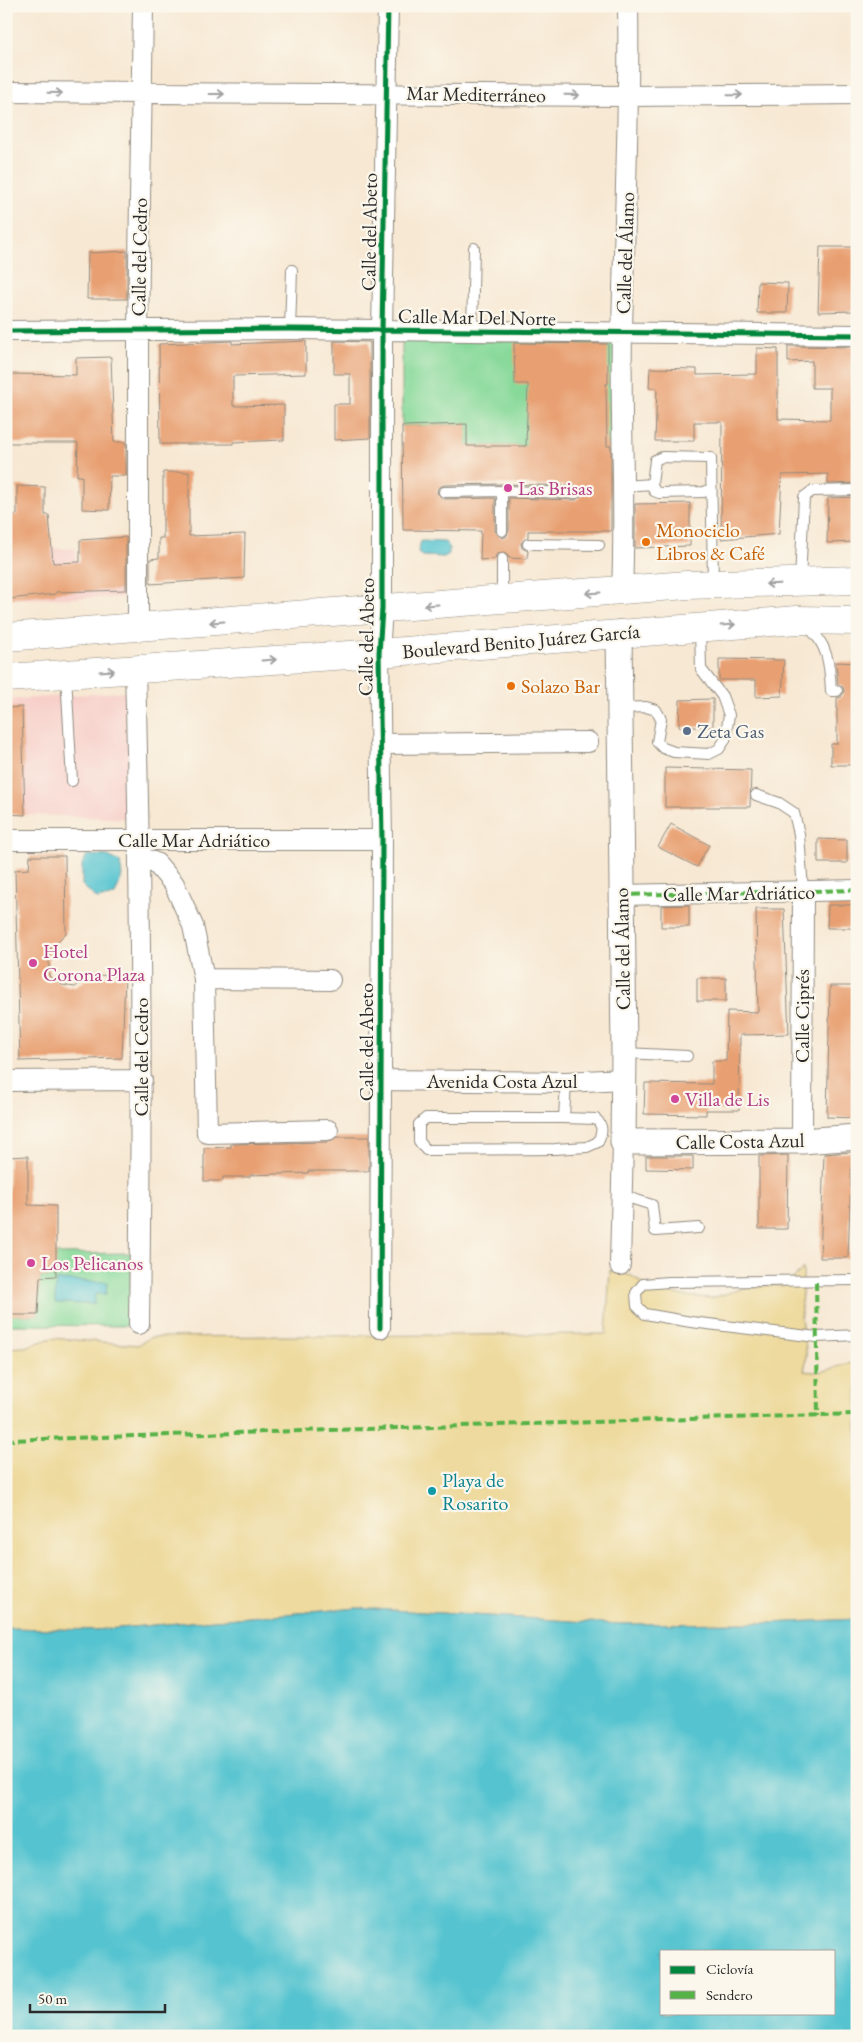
<svg xmlns="http://www.w3.org/2000/svg" width="863" height="2042" font-family="'EB Garamond',serif">
<rect width="100%" height="100%" fill="#fbf7ec"/>
<filter id="ink" filterUnits="userSpaceOnUse"><feTurbulence type="fractalNoise" baseFrequency=".02" numOctaves="2"/><feDisplacementMap in="SourceGraphic" scale="10" xChannelSelector="R" yChannelSelector="G"/><feConvolveMatrix kernelMatrix="1 2 1 2 8 2 1 2 1" color-interpolation-filters="sRGB"/></filter>
<filter id="wash" filterUnits="userSpaceOnUse"><feTurbulence type="fractalNoise" baseFrequency=".0096" numOctaves="4" result="noise"/><feDisplacementMap in="SourceGraphic" scale="20" xChannelSelector="R" yChannelSelector="G"/><feGaussianBlur stdDeviation="1.12" result="paint"/><feColorMatrix in="noise" values="0 0 0 0 0 0 0 0 0 0 0 0 0 0 0 0 0 1.4 0 .05"/><feComposite in="paint" operator="in"/></filter>
<g filter="url(#wash)">
<rect width="100%" height="100%" fill="#f7e8d3"/>
<path fill="#f7d0ca" d="M75 548 76 560H132L133 597 6 599V550Z
M133 691 135 819 6 814V700Z"/>
<path fill="#87d99a" stroke="#598262" d="M402 340 615 342 612 446H467V424L402 426Z
M131 1253 130 1326 6 1325V1315H38L40 1277 55 1276 56 1254Z"/>
<path fill="#eeda9e" stroke="#8c8264" d="M803 1268C804 1286 800 1301 801 1316 802 1337 810 1349 804 1371 827 1375 835 1365 857 1362V1619L768 1623 620 1624 358 1608 95 1630 6 1628V1348L25 1347 52 1338 138 1345 151 1337 606 1334 610 1270 632 1276 643 1284 683 1296 712 1298 741 1289 768 1285 782 1286 794 1278Z"/>
<path fill="#57c4d0" stroke="#41787e" fill-rule="evenodd" d="M421 541 445 542 449 547V554L444 557 423 556 418 552Z
M87 855 108 856 120 862 122 876 115 895 97 899 82 885V865Z
M56 1280 107 1282 106 1294H95L94 1304 55 1303Z
M358 1608 620 1624 768 1623 857 1619V2036H6V1628L95 1630ZM662 1951H834V2013H662Z"/>
<g id="blocks">
<path fill="#e8a072" fill-rule="evenodd" d="M820 247H857L855 311 818 312Z
M127 251V299H87L88 253Z
M758 282 788 283 787 313H757Z
M232 341V344L306 341V374L233 376V406L284 405V440L233 442V444H160L159 344Z
M334 341 370 342V438L334 440V404H350V374H334Z
M514 343 608 344V384H606L607 446H611V531H528V537L521 543 522 548 528 551 527 559 509 558 506 553 502 552 496 555 495 559 480 560 481 531 403 530 402 426 467 424V446H526L528 384H515ZM502 484 576 486 582 489 583 494 576 500 509 498V531L506 537 502 538 495 531V498L444 499 437 493 438 488 444 485Z
M788 346 856 347 857 483 828 484V474L782 475 779 534 721 539 722 422H694V441H655L657 388H649L650 368 697 369V375L757 374V348L778 349V419L830 420V388H812V361L788 362Z
M111 357 114 442H126V476H110L109 510 82 509V476H77L78 443H6V374L76 375V358Z
M163 472H189V536L245 534 244 578 150 584V559L159 558V538H163Z
M17 486 45 487V515H49L53 563 80 562V540L126 537V590L56 592V594L8 599 6 515H17Z
M857 497V542L827 543 828 498Z
M690 503V546L635 548V504Z
M719 659 784 660 782 696 756 697V680H719Z
M836 662 857 663V765H831V744H837V698L841 697 844 691 843 687 838 684Z
M713 699V727H679L680 700Z
M22 707 25 815 6 814V708Z
M665 768 751 770 750 807H665Z
M671 824 709 845 697 867 658 847Z
M818 839 847 840V863H818Z
M30 856H65L66 933 49 950V976L62 985 75 987 92 975 125 976 122 1058 20 1061 15 870 29 869Z
M689 905V927H661V906Z
M828 905H856V928H827Z
M756 909H784L789 1034 740 1035 739 1110H706V1115L644 1114 645 1083 712 1084V1061H726L727 1011 758 1012Z
M697 978H726V1001H697Z
M830 986H857L856 1118 827 1117Z
M337 1137H369V1171H308V1173L250 1175V1177H223V1181H204V1148L231 1147V1144L328 1142Z
M852 1152 848 1258H820L824 1154Z
M788 1155 787 1229H759V1156Z
M28 1156V1205L56 1206V1276L40 1277 38 1315H6V1205H8L9 1157Z
M646 1156H693V1170L646 1169Z"/>
</g>
</g>
<g filter="url(#ink)">
<use href="#blocks" fill-opacity="0" stroke="#918a7f" stroke-width="1"/>
<g fill="none" stroke-linecap="round" stroke-linejoin="round">
<defs>
<path id="service" d="M290 329 292 270
M472 332 474 248
M624 486 652 484
M711 489 704 492 659 493 654 491 652 484 655 460 662 457 711 458 713 583
M502 491 576 493
M444 492 502 491V531
M528 544 599 545
M502 559V598
M800 582 804 497 812 491 857 490
M806 626C828 642 830 666 831 691H837
M66 675 72 781
M621 708 646 707 656 710 661 719 657 742 663 748 674 752 709 754 719 749 725 740 729 715 722 696 701 669 700 628
M756 795 779 803 794 813 799 834 803 891
M625 1053 687 1056
M564 1118 596 1119C604 1127 602 1132 598 1142L587 1147 555 1149 426 1150 419 1141V1124L426 1118H564L566 1082
M621 1195 652 1205 655 1231 699 1228
M857 1280 669 1282 643 1284 636 1293 637 1306 645 1314 691 1322 817 1337 857 1335"/>
<path id="minor" d="M6 92 630 96 857 94
M6 331 290 329 857 335
M622 591C626 505 620 419 622 333 624 224 630 115 628 6
M138 627V329L143 6
M135 669C141 888 142 1106 139 1324
M380 744 588 742
M6 840H382
M140 857 156 863 174 884 193 926 204 979 207 1133 328 1130
M621 895 857 890
M204 979 330 980
M381 1080 566 1082 623 1079
M6 1081 142 1080
M802 1141 803 891
M620 1265 623 1142
M380 1328 382 840 379 653 382 609V331L388 6"/>
<path id="tertiary" d="M619 633 624 1053 623 1142 802 1141 857 1137"/>
<path id="primary" d="M6 637 687 585 857 580
M6 678 379 653 797 620 857 621"/>
</defs>
<use href="#service" stroke="#918a7f" stroke-width="12"/>
<use href="#minor" stroke="#918a7f" stroke-width="22"/>
<use href="#tertiary" stroke="#918a7f" stroke-width="27"/>
<use href="#primary" stroke="#918a7f" stroke-width="29"/>
<use href="#service" stroke="#fff" stroke-width="10"/>
<use href="#minor" stroke="#fff" stroke-width="20"/>
<use href="#tertiary" stroke="#fff" stroke-width="25"/>
<use href="#primary" stroke="#fff" stroke-width="28"/>
<path stroke="#56b246" stroke-width="4" stroke-dasharray="8 4" stroke-linecap="butt" d="M621 895 857 890
M816 1282 818 1416
M6 1440 857 1414"/>
<defs>
<path id="cycleway" d="M6 331 290 329 857 335
M380 1328 382 840 379 653 382 609V331L388 6"/>
</defs>
<use href="#cycleway" stroke="#fbf7ec" stroke-width="8"/>
<use href="#cycleway" stroke="#00873e" stroke-width="5"/>
</g>
<defs><path id="oneway-shaft" d="M-6 0H5M1.5-3L5.5 0L1.5 3" fill="none" stroke-width="1.6" stroke-linecap="round" stroke-linejoin="round" transform="scale(1.25)"/></defs>
<g stroke="#a0a0a0">
<use href="#oneway-shaft" transform="translate(55 93) rotate(1)"/>
<use href="#oneway-shaft" transform="translate(217 94)"/>
<use href="#oneway-shaft" transform="translate(572 95) rotate(1)"/>
<use href="#oneway-shaft" transform="translate(735 95) rotate(-1)"/>
<use href="#oneway-shaft" transform="translate(773 584) rotate(178)"/>
<use href="#oneway-shaft" transform="translate(593 593) rotate(176)"/>
<use href="#oneway-shaft" transform="translate(431 605) rotate(176)"/>
<use href="#oneway-shaft" transform="translate(217 622) rotate(176)"/>
<use href="#oneway-shaft" transform="translate(728 625) rotate(-4)"/>
<use href="#oneway-shaft" transform="translate(269 660) rotate(-4)"/>
<use href="#oneway-shaft" transform="translate(107 671) rotate(-4)"/>
</g>
</g>
<g fill="#d1479c" stroke="#fbf7ec" stroke-width="2">
<circle cx="508" cy="488" r="5"/>
<circle cx="33" cy="963" r="5"/>
<circle cx="675" cy="1099" r="5"/>
<circle cx="31" cy="1263" r="5"/>
</g>
<g fill="#e8710a" stroke="#fbf7ec" stroke-width="2">
<circle cx="646" cy="542" r="5"/>
<circle cx="511" cy="686" r="5"/>
</g>
<circle fill="#5c6f8a" stroke="#fbf7ec" stroke-width="2" cx="687" cy="731" r="5"/>
<circle fill="#0f9aa8" stroke="#fbf7ec" stroke-width="2" cx="432" cy="1491" r="5"/>
<g text-anchor="middle" dominant-baseline="central" stroke-width="4.5" stroke-linejoin="round" paint-order="stroke">
<g font-size="20" fill="#2b2b2b" stroke="#fbf7ec">
<text transform="translate(476 94) rotate(1)">Mar Mediterráneo</text>
<text transform="translate(369 232) rotate(-89)">Calle del Abeto</text>
<text transform="translate(625 253) rotate(-88)">Calle del Álamo</text>
<text transform="translate(139 257) rotate(-89)">Calle del Cedro</text>
<text transform="translate(477 317) rotate(1)">Calle Mar Del Norte</text>
<text transform="translate(366 637) rotate(-89)">Calle del Abeto</text>
<text transform="translate(521 641) rotate(-5)">Boulevard Benito Juárez García</text>
<text x="194" y="840">Calle Mar Adriático</text>
<text transform="translate(739 893) rotate(-1)">Calle Mar Adriático</text>
<text transform="translate(622 949) rotate(-91)">Calle del Álamo</text>
<text transform="translate(802 1016) rotate(-90)">Calle Ciprés</text>
<text transform="translate(366 1042) rotate(-90)">Calle del Abeto</text>
<text transform="translate(141 1057) rotate(-90)">Calle del Cedro</text>
<text x="502" y="1081">Avenida Costa Azul</text>
<text transform="translate(740 1141) rotate(-1)">Calle Costa Azul</text>
</g>
<g font-size="20" fill="#b23c85" stroke="#fbf7ec" text-anchor="start">
<text x="518" y="488">Las Brisas</text>
<text x="43" y="951">Hotel<tspan x="43" dy="23">Corona Plaza</tspan></text>
<text x="685" y="1099">Villa de Lis</text>
<text x="41" y="1263">Los Pelicanos</text>
</g>
<g font-size="20" fill="#c56008" stroke="#fbf7ec" text-anchor="start">
<text x="656" y="530">Monociclo<tspan x="656" dy="23">Libros &amp; Café</tspan></text>
<text x="521" y="686">Solazo Bar</text>
</g>
<g font-size="20" fill="#4e5e75" stroke="#fbf7ec" text-anchor="start">
<text x="697" y="731">Zeta Gas</text>
</g>
<g font-size="20" fill="#0d838f" stroke="#fbf7ec" text-anchor="start">
<text x="442" y="1480">Playa de<tspan x="442" dy="23">Rosarito</tspan></text>
</g>
</g>
<rect width="863" height="2042" fill="none" stroke="#fbf7ec" stroke-width="25"/>
<rect x="660" y="1950" width="175" height="65" fill="#fbf7ec" stroke="#a8a59f"/>
<rect x="670" y="1966" width="25" height="8" fill="#00873e" stroke="#a8a59f"/>
<text x="706" y="1974" font-size="15" fill="#2b2b2b">Ciclovía</text>
<rect x="670" y="1991" width="25" height="8" fill="#56b246" stroke="#a8a59f"/>
<text x="706" y="2000" font-size="15" fill="#2b2b2b">Sendero</text>
<path d="M30 2004v8h135v-8" fill="none" stroke="#2b2b2b" stroke-width="2.5"/>
<text x="38" y="2004" font-size="15" fill="#2b2b2b" stroke="#fbf7ec" stroke-width="4" paint-order="stroke">50 m</text>
</svg>
